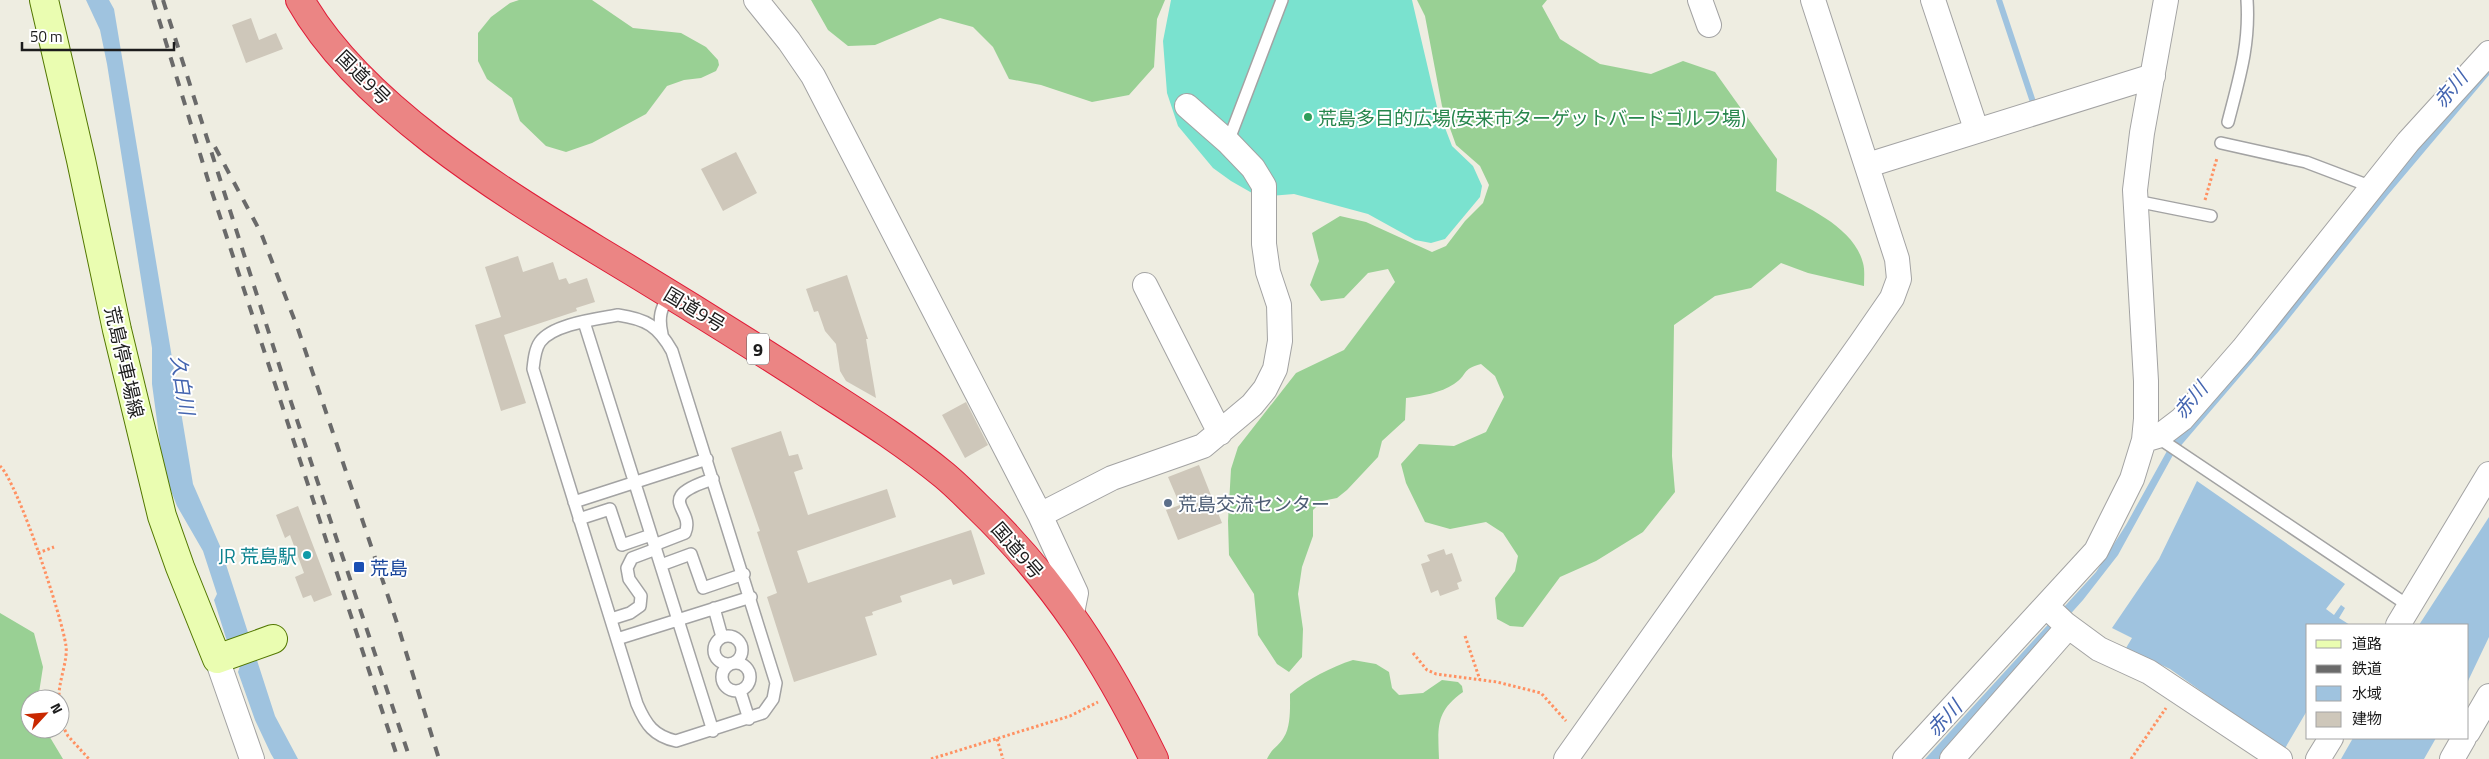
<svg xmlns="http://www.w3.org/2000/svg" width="2489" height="759" font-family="'Titillium Web','Noto Sans JP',sans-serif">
<rect width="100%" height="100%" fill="#eeede1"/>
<path fill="#99d094" d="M519 0H592L633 28 681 33 706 47 718 60 719 65 716 71 701 78 684 80 667 86 646 114 592 143 566 152 546 146 520 121 512 98 487 79 478 61V33L491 17 510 3Z
M811 0H1165L1157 19 1154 67 1129 95 1092 102 1041 85 1009 79 993 47 973 27 940 18 875 45 848 46 828 30Z
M1417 0H1547L1542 6 1560 39 1600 64 1651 74 1683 61 1715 72 1777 159 1776 191C1806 207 1854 227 1863 263 1865 270 1864 279 1864 286L1808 273 1781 263 1751 288 1715 296 1674 325 1672 456 1675 492 1643 532 1596 561 1560 577 1523 627 1510 626 1497 619 1495 598 1515 571 1518 556 1503 533 1486 522 1450 529 1425 522 1406 483 1401 464 1419 444 1454 446 1486 432 1504 397 1495 376 1481 364C1461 369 1468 375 1454 384 1441 393 1421 396 1406 398L1405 420 1382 441 1378 457 1347 490 1337 498 1322 501 1313 510V536L1302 567 1298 594 1303 629 1302 657 1289 672 1277 664 1258 635 1254 594 1229 555 1228 521 1231 469 1238 447 1296 373 1344 350 1395 282 1388 269 1368 273 1344 298 1321 301 1310 285 1319 261 1312 233 1340 216 1366 222 1432 252 1446 246 1465 221 1483 203 1489 185 1480 166 1456 145 1442 106 1425 16Z
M0 613 34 633 43 667 38 699H30V729H45L63 759H0Z
M1353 660 1376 664 1389 672 1392 688 1399 695 1423 693 1442 680 1458 682 1462 686 1463 692C1435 712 1438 727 1439 759H1267C1271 749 1279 746 1284 737 1291 726 1290 707 1290 694 1308 679 1331 667 1353 660Z"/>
<path fill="#7ae2cf" d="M1171 0H1412L1437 107 1452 146 1473 166 1482 186 1480 197 1445 239 1431 243 1415 240 1368 214 1294 194 1259 197 1231 181 1213 168 1178 126 1167 93 1163 41Z"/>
<path fill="#9fc3df" d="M86 0H109L114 9 193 484 220 546 275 716 298 759H274L271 754 255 720 238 672 240 666 226 638 214 600 217 594 203 551 177 506 164 473 152 384V348L107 64 100 30Z
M2489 63V75L2387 196 2279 331 2178 449 2170 443Z
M2167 451 2173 455 2118 555 2083 600 1940 759H1925L2096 572 2126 525Z
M2197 481 2345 584 2326 609 2334 615 2341 605 2345 608 2339 618 2350 625H2308V709L2284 750 2170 669 2126 648 2132 638 2112 628 2159 559Z
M2489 517V637L2468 681V625H2419Z
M2353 738H2436L2424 759H2341Z"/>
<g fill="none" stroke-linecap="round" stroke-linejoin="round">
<path stroke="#9fc3df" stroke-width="6" d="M1999 0 2033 102"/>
</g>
<path fill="#cec7ba" d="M251 18 259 40 276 33 283 49 246 63 232 25Z
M736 152 757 193 723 211 701 169Z
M518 256 523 272 553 262 559 280 566 278 569 284 587 278 595 302 576 308 577 311 504 335 526 403 501 411 475 325 501 317 485 267Z
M847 275 868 339H866L876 398 846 381 840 371 836 344 825 331 818 311 814 312 806 289Z
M966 402 988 445 965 458 942 415Z
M781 431 789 456 798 454 803 469 794 472 808 515 887 489 896 517 797 551 808 583 971 530 985 574 953 585 951 579 900 596 902 602 872 612 873 615 865 617 877 655 794 682 767 597 777 593 757 532 760 531 731 448Z
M1199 465 1222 523 1178 540 1166 510 1180 505 1168 477Z
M298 506 332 595 314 602 311 595 303 598 295 577 304 573 290 535 285 538 276 515Z
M1444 549 1446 555 1452 553 1462 581 1457 583 1459 589 1440 596 1438 590 1431 593 1421 564 1430 561 1427 555Z"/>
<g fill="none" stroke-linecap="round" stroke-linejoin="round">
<defs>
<path id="lane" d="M2228 122C2239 79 2250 45 2247 0
M1228 142 1282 0
M2221 143 2306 162 2372 187
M2136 201 2211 216
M618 315C646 319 658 326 672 351L776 683 773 699 763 713 676 741C654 736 646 725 637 704L533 369C534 360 535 349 540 342 553 324 597 319 618 315Z
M584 322 713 731
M662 334C658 317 661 309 669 294
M2161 435 2166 443 2409 606
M574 502 707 459
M579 519 610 509 622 545 651 535
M654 545 685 533C696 508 651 499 713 479
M661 565 691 554 703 588 744 574
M714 608 722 637
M611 619 630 613 640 606 641 596 629 579 627 568 632 558 656 549
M714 650a14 14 0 1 1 28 0a14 14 0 1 1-28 0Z
M617 639 751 597
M722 677a14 14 0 1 1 28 0a14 14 0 1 1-28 0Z
M740 691 749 719"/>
<path id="street" d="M756 0 789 41 813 76 1040 515 1076 593 1072 613
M1700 0 1709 25
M1933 0 1976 129
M1868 165 2153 76
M1145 285 1220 433
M2144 440 2161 435 2182 419 2243 349 2408 142 2489 53
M1040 515 1112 478 1203 446 1252 405 1265 389 1275 369 1280 341 1279 305 1268 272 1264 244V186L1253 168 1228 142 1187 106
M2046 606 2065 624 2099 649 2149 672 2280 759
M2398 625 2489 474
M217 659 252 759
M2468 732 2489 696
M1566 759 1861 343 1892 298 1899 279 1897 259 1813 0
M1905 759 2096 551 2132 479 2144 440 2146 419V381L2135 190 2142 133 2166 0
M1952 759 2068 627
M2318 759 2331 738
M2452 759 2464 738"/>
<path id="secondary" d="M44 0 81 160 117 330 162 516 180 567 217 659 273 639"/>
<path id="highway" d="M300 0C358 103 497 189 597 250 672 295 746 341 820 389 862 416 905 443 944 475 956 485 967 496 978 507 1056 582 1107 663 1154 759"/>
</defs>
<use href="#lane" stroke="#a3a3a3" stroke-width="14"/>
<use href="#street" stroke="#a3a3a3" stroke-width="26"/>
<use href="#secondary" stroke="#527700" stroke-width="30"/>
<use href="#highway" stroke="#e01b37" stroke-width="30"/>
<path stroke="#ff9162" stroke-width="3" stroke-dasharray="2.5 2.5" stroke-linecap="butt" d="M2205 200 2217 158
M0 466C18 483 62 617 66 646 68 661 58 682 59 699
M38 553 54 547
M1465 636 1480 680
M1413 653 1427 670 1436 674 1497 682 1541 693 1566 721
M60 721 68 736 89 759
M997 739 1003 759
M931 759 1070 716 1098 702
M2131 759 2166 708"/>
<use href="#lane" stroke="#fff" stroke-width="11"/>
<use href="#street" stroke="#fff" stroke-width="24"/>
<use href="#secondary" stroke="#eafdb1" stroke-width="28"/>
<use href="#highway" stroke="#eb8584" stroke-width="28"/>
<path stroke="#6a6a6a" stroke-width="4" stroke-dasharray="10 10" stroke-linecap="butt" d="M153 0 208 180 398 759
M163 0 290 399 410 759
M215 147 261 233 298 329 397 623 439 759"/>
</g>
<circle fill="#2e9e5b" stroke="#fff" stroke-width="2" cx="1308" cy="117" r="5"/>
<circle fill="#5c6f8a" stroke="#fff" stroke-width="2" cx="1168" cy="503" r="5"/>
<circle fill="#0f9aa8" stroke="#fff" stroke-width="2" cx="307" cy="555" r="5"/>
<rect fill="#1a4fb4" stroke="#fff" stroke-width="2" x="353" y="561" width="12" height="12" rx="2.5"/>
<g text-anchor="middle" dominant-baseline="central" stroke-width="4" stroke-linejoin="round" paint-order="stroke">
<rect fill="#fff" stroke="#606060" stroke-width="1" x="747" y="333.5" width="22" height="31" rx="4"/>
<g font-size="18" font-weight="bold" fill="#1c1c1c">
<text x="758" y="349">9</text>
</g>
<g font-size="19" fill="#1c1c1c" stroke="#fff">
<text transform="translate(364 77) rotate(45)">国道9号</text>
<text transform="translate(695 309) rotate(31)">国道9号</text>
<text transform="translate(125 362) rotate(77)">荒島停車場線</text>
<text transform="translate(1018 550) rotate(49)">国道9号</text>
</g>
<g font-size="19" fill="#27864d" stroke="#fff" text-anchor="start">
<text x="1318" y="117">荒島多目的広場(安来市ターゲットバードゴルフ場)</text>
</g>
<g font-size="19" fill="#4e5e75" stroke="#fff" text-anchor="start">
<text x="1178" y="503">荒島交流センター</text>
</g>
<g font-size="19" fill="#0d838f" stroke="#fff" text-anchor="end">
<text x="297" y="555">JR 荒島駅</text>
</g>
<g font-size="19" fill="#164399" stroke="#fff" text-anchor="start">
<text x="370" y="567">荒島</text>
</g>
<g font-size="20" font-style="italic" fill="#4465b0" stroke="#fff">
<text transform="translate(2450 89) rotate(-50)">赤川</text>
<text transform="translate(183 385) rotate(81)">久白川</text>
<text transform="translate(2190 400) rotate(-50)">赤川</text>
<text transform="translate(1944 718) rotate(-47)">赤川</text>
</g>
</g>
<rect x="2306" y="624" width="162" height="115" fill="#ffffff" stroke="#a4a4a4"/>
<rect x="2316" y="640" width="25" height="8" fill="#eafdb1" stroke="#a4a4a4"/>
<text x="2352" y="649" font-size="15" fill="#1c1c1c">道路</text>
<rect x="2316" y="665" width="25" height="8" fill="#6a6a6a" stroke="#a4a4a4"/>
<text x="2352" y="674" font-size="15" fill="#1c1c1c">鉄道</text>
<rect x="2316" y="686" width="25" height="15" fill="#9fc3df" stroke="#a4a4a4"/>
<text x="2352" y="699" font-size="15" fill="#1c1c1c">水域</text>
<rect x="2316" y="712" width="25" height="15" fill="#cec7ba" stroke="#a4a4a4"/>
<text x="2352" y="724" font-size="15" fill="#1c1c1c">建物</text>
<g transform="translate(45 714) rotate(64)"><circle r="24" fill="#ffffff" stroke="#a4a4a4"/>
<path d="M0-4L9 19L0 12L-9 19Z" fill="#c92800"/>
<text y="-8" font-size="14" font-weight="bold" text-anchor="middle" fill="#1c1c1c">N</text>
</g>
<path d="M22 42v8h152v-8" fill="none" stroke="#1c1c1c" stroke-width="2.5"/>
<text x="30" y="42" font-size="15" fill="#1c1c1c" stroke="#ffffff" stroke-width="4" paint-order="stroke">50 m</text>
</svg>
